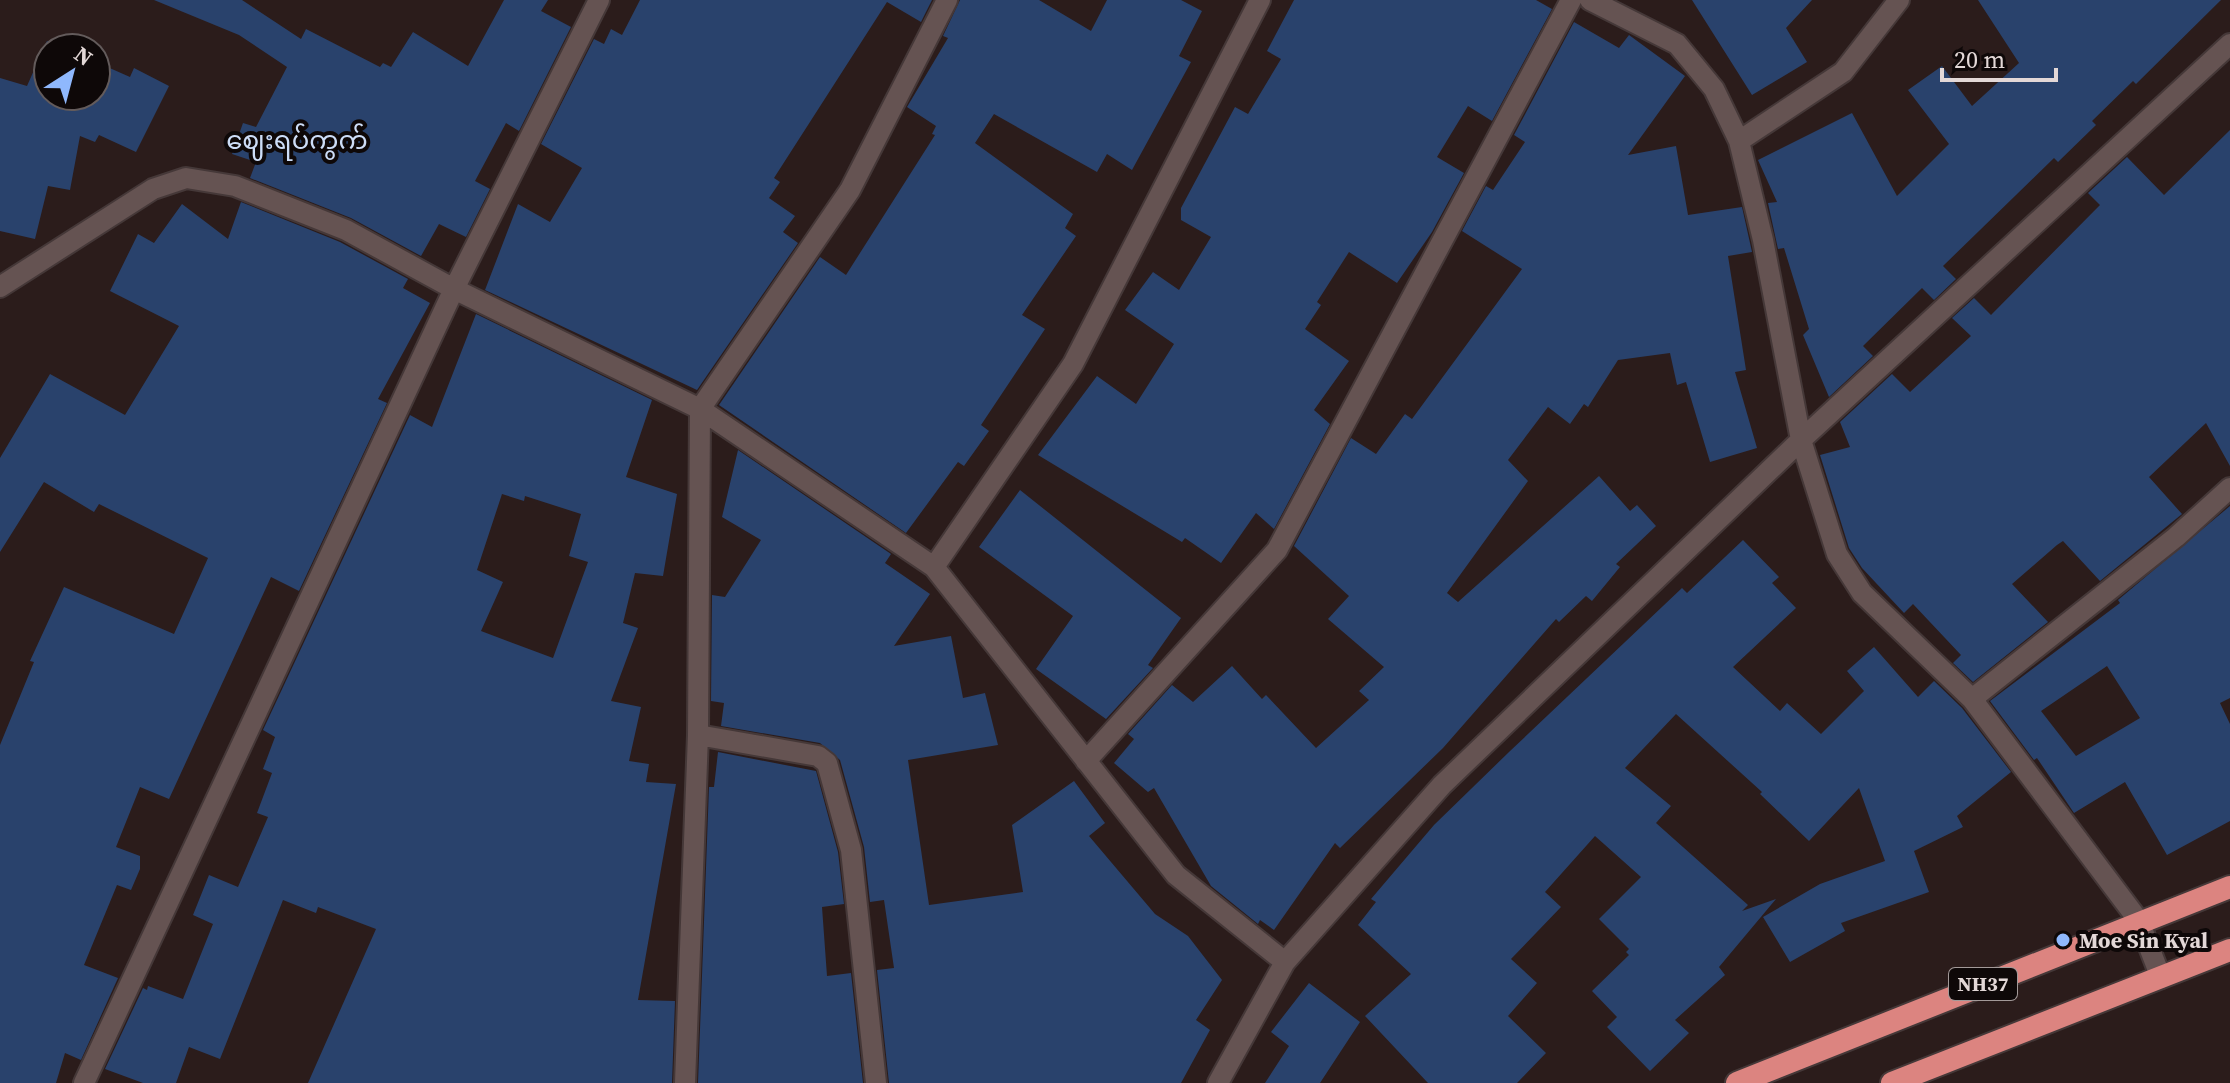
<svg xmlns="http://www.w3.org/2000/svg" width="2230" height="1083" font-family="'Source Serif 4','Noto Sans Myanmar',serif">
<rect width="100%" height="100%" fill="#2b1c1b"/>
<path fill="#29426c" fill-rule="evenodd" d="M154 0H242L301 39 306 29 380 67 383 63 391 67 413 32 468 66 504 0H548L541 11 571 27 519 131 506 123 475 181 490 189 466 237 439 224 421 256 351 218 250 178 256 162 232 154 243 123 256 127 287 67 239 35Z
M640 0H932L921 22 887 2 774 178 780 182 769 198 795 216 783 232 798 243 697 390 485 290 518 204 550 222 582 168 541 144 594 39 604 44 611 29 622 35Z
M960 0H1039L1091 31 1107 0H1181L1202 11 1179 56 1191 62 1132 170 1107 154 1097 172 994 114 975 143 1073 214 1065 228 1076 236 1022 315 1045 329 981 425 989 431 964 466 958 462 906 533 719 405 820 257 846 275 935 135 932 134 936 126 907 107 948 38 943 36Z
M1294 0H1536L1552 9 1492 121 1468 106 1437 157 1464 173 1432 232 1397 283 1349 252 1317 302 1321 305 1305 329 1349 361 1314 410 1330 424 1274 529 1256 513 1221 563 1185 538 1182 542 1038 455 1097 376 1136 404 1174 344 1125 310 1153 272 1179 290 1211 237 1181 220V208L1235 107 1248 114 1281 59 1267 51Z
M1692 0H1812L1786 28 1807 62 1752 95Z
M1978 0H2221L2136 84 2133 81 2092 121 2096 125 2058 162 2054 158 1943 266 1956 279 1934 300 1922 288 1863 346 1873 356 1829 397 1803 335 1809 329 1784 248 1778 249 1768 203 1777 202 1758 160 1852 113 1897 196 1949 144 1908 90 1942 66 1972 106 2019 63Z
M1574 22 1619 48 1629 35 1685 76 1628 155 1676 146 1688 215 1742 207 1752 252 1728 256 1746 370 1735 372 1757 448 1710 462 1686 382 1677 385 1670 353 1618 360 1588 407 1584 404 1570 424 1548 407 1508 460 1528 481 1447 593 1458 602 1599 476 1630 511 1637 505 1656 526 1616 564 1620 567 1592 601 1586 596 1559 622 1556 619 1443 748 1340 848 1335 843 1274 930 1260 920 1258 924 1211 886 1154 788 1148 792 1114 763 1134 739 1128 734 1172 685 1193 702 1232 666 1262 699 1266 695 1316 748 1369 700 1359 691 1384 667 1328 619 1349 596 1294 546 1351 438 1376 454 1405 414 1412 419 1522 269 1462 231 1486 186 1493 190 1525 142 1514 135Z
M47 41 63 48H48V96H96V62L130 77 134 68 169 86 136 152 99 135 95 142 80 136 70 190 48 186 35 239 0 231V78L27 86Z
M2230 130V466L2206 423 2149 477 2182 514 2100 581 2063 541 2057 545 2012 584 2048 622 1973 682 1953 663 1961 655 1913 604 1904 613 1862 568 1849 548 1820 455 1850 447 1840 422 1892 374 1910 392 1971 336 1952 318 1974 298 1991 315 2100 205 2088 193 2127 157 2164 195Z
M241 202 340 242 408 279 403 288 430 303 378 399 387 403 299 591 271 577 169 799 140 787 116 847 140 856V869L131 890 117 885 84 965 118 978 81 1060 65 1053 56 1083H0V745L34 662 30 661 64 587 174 634 208 558 99 504 94 512 44 482 0 552V458L50 374 125 415 179 326 110 291 138 234 154 243 182 204 228 239Z
M476 314 652 400 626 477 677 494 663 576 635 573 623 623 638 628 611 701 641 707 629 761 649 764 646 782 676 784 638 1000 675 1001 672 1083H308L376 929 318 907 316 913 283 900 220 1059 189 1047 176 1083H143L105 1069 143 988 147 990 148 986 183 999 213 924 193 915 209 875 238 887 268 817 257 813 272 773 263 769 275 737 263 730 410 415 432 427ZM502 494 524 501 525 496 581 514 569 556 588 562 553 658 481 631 503 582 477 570Z
M738 450 891 554 885 563 930 594 894 646 951 636 963 698 985 693 998 745 908 760 929 905 1023 892 1012 825 1074 781 1105 823 1089 836 1155 914 1188 936 1222 980 1196 1020 1210 1030 1181 1083H889L877 970 894 968 884 900 870 902 864 847 840 760 820 743 721 726 724 703 711 701 712 595 725 597 761 540 722 517Z
M1020 490 1181 618 1148 665 1153 668 1106 719 1036 669 1073 616 979 547Z
M2230 506V698L2220 703 2230 724V821L2167 855 2125 782 2074 813 2037 758 2034 760 1990 701 2120 603 2118 600ZM2107 666 2140 718 2076 756 2041 711Z
M1743 540 1779 577 1772 583 1796 608 1733 667 1780 711 1787 703 1821 734 1864 691 1847 671 1874 647 1918 697 1934 681 1962 708 2011 772 1957 816 1963 827 1914 851 1929 892 1841 923 1845 931 1790 962 1763 917 1820 884 1885 861 1859 788 1809 841 1760 794 1762 792 1676 714 1625 768 1671 806 1656 823 1748 905 1742 911 1776 899 1719 967 1725 975 1675 1020 1689 1033 1650 1071 1607 1027 1617 1017 1592 991 1629 955 1626 952 1629 949 1599 919 1641 877 1595 836 1545 892 1561 907 1511 959 1537 983 1508 1016 1546 1053 1517 1083H1428L1365 1016 1411 974 1358 925 1376 902 1371 899 1434 825 1509 752 1682 588 1687 593Z
M718 752 816 771 838 852 844 904 822 907 827 976 851 973 863 1083H698L709 787H714Z
M1309 983 1360 1022 1320 1083H1265L1289 1046 1271 1032Z"/>
<g fill="none" stroke-linecap="round" stroke-linejoin="round">
<defs>
<path id="minor" d="M1590 0 1677 44 1714 89 1739 141 1763 240 1801 440 1837 554 1862 593 1972 699 2139 921 2161 978
M1739 141 1843 72 1899 0
M0 287 153 189 186 178 235 186 346 230 454 289 700 409 934 567 1176 875 1285 962
M934 567 1073 364 1260 0
M1972 699 2176 537 2230 488
M698 735 818 756 827 763 851 850 876 1083
M1086 761 1277 550 1571 0
M84 1083 454 289 599 0
M685 1083 698 735 700 409 850 190 947 0
M1218 1083 1285 962 1442 785 1801 440 2230 44"/>
<path id="trunk" d="M1737 1083 2230 887
M1892 1083 2230 950"/>
</defs>
<use href="#minor" stroke="#453838" stroke-width="24"/>
<use href="#trunk" stroke="#453838" stroke-width="26"/>
<use href="#minor" stroke="#655352" stroke-width="20"/>
<use href="#trunk" stroke="#dc8480" stroke-width="22"/>
</g>
<circle fill="#8fb8fd" stroke="#0e0808" stroke-width="3" cx="2063" cy="940" r="8"/>
<g text-anchor="middle" dominant-baseline="central" stroke-width="8" stroke-linejoin="round" paint-order="stroke">
<rect fill="#0e0808" stroke="#a39a99" stroke-width="2" x="1949" y="968" width="68" height="32" rx="6"/>
<g font-size="20" font-weight="bold" fill="#e3d8d7">
<text x="1983" y="984">NH37</text>
</g>
<g font-size="22" font-weight="bold" fill="#e3d8d7" stroke="#0e0808" text-anchor="start">
<text x="2079" y="940">Moe Sin Kyal</text>
</g>
<g font-size="26" fill="#cdddf7" stroke="#0e0808">
<text x="297" y="140">ဈေးရပ်ကွက်</text>
</g>
</g>
<g transform="translate(72 72) rotate(36)"><circle r="38" fill="#0e0808" stroke="#635b5b" stroke-width="2"/>
<path d="M0-6L14 30L0 20L-14 30Z" fill="#8fb8fd"/>
<text y="-12" font-size="22" font-weight="bold" text-anchor="middle" fill="#e3d8d7">N</text>
</g>
<path d="M1942 68v12h114v-12" fill="none" stroke="#e3d8d7" stroke-width="4"/>
<text x="1954" y="68" font-size="24" fill="#e3d8d7" stroke="#0e0808" stroke-width="6" paint-order="stroke">20 m</text>
</svg>
